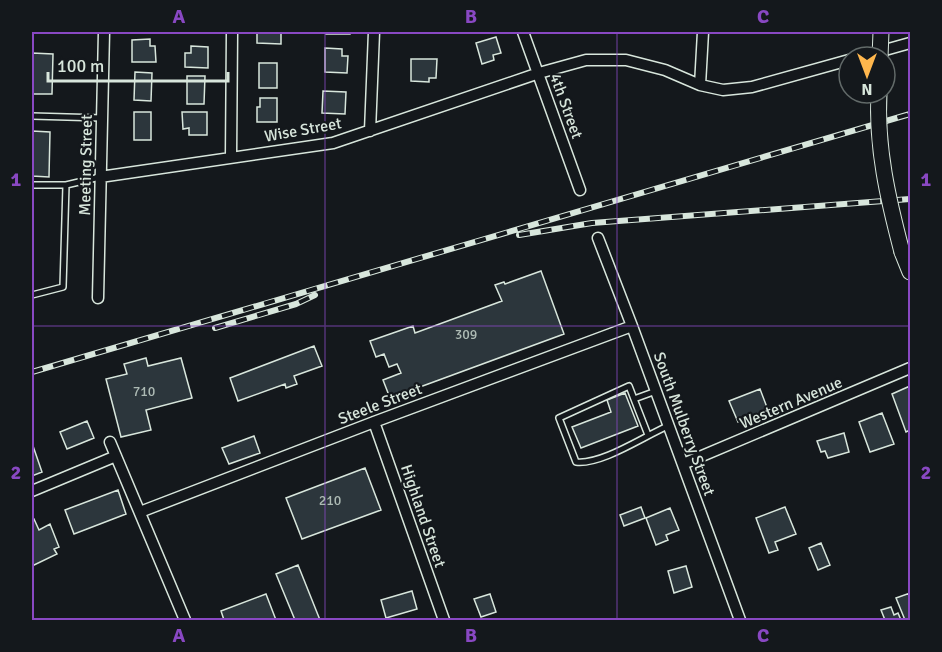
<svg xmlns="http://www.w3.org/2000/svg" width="942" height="652" font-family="Signika,sans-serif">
<rect width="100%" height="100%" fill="#14181c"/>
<path fill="#2c363c" stroke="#d8e6dc" stroke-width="1.5" d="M257 32H281V44L257 43Z
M326 32H350V34H326Z
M496 37 501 53 493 55 494 60 482 64 476 43Z
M150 39V46H155L156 62H132V40Z
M191 46 208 47V68L185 67V53H191Z
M325 48 342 49V56H348L347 73 325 72Z
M32 53 53 54 52 94H32Z
M411 59H437L436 78H429V82L411 81Z
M259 63H277V88H259Z
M135 72 152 73 151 101 134 100Z
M187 76H205L204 104H187Z
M323 91 346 92 345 114 322 113Z
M260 98H277V122H257V107H260Z
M134 112H151V140H134Z
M182 112H207V135H189V128L183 129Z
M32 131 50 132 49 177 32 176Z
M541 271 564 334 390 398 383 380 401 373 397 364 389 367 384 354 376 357 370 341 413 326 415 333 502 301 495 285 504 282 505 284Z
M314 346 322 366 294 376 297 384 286 388 285 384 238 401 230 378Z
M146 358 148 366 181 358 192 398 146 410 151 430 121 437 106 379 127 374 124 364Z
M910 386V430L906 432 892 394Z
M760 389 768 410 738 422 729 401Z
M625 393 638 426 581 448 572 427 611 412 607 400Z
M882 413 894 444 870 452 859 422Z
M87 421 94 438 67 449 60 432Z
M844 433 849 452 828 458 825 451 821 452 817 441Z
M254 436 260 453 229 464 222 448Z
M32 443 42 472 32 476Z
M365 468 381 510 302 539 286 498Z
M118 490 126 514 74 534 65 510Z
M641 507 645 518 624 526 620 515Z
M785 507 796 534 775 542 778 550 769 553 756 518Z
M670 508 679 530 666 535 668 540 656 545 646 518Z
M34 519 39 530 50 524 59 547 54 549 57 554 32 566V520Z
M821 543 830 565 818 570 809 548Z
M298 565 320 620H295L276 574Z
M686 566 692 587 674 593 668 571Z
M412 591 417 609 386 618 381 600Z
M910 593V620H905L896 598Z
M266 594 276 620H224L221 611Z
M490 594 496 612 481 617 474 599Z
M891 607 894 615 898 613 901 620H885L881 610Z"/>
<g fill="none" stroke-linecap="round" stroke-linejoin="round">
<defs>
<path id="lane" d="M32 116 102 118
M32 185H66
M32 295 63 287 66 185 100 177
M656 391 634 399 629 386 559 418 576 462C602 465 644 436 668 426
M634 399 648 435"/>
<path id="street" d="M523 32 580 190
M860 57 910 43
M700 85 703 32
M370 131 374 32
M231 157 232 32
M100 177 333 143 539 73 586 60H626L665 70 700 85 723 90 752 87 849 60
M598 238 632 326 740 620
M98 298 104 32
M374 422 444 620
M110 442 185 620
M683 464 910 368
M32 491 116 456
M140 512 374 422 632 326"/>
<path id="secondary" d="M902 252 910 272"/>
</defs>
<use href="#lane" stroke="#d8e6dc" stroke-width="8"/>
<use href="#street" stroke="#d8e6dc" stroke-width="13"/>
<use href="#secondary" stroke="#d8e6dc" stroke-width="17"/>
<use href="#lane" stroke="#14181c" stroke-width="5"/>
<use href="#street" stroke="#14181c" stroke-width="10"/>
<use href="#secondary" stroke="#14181c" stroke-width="15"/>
<defs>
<path id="rail" d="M519 235 592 223 910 199
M215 328 296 304 315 295
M32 372 910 114"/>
</defs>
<use href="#rail" stroke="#d8e6dc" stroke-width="6"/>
<use href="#rail" stroke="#14181c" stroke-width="4" stroke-dasharray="11" stroke-linecap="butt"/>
<defs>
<path id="secondary-bridge" d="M880 57 881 32
M879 93C876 147 888 199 902 252"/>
</defs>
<use href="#secondary-bridge" stroke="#d8e6dc" stroke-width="17" stroke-linecap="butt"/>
<use href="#secondary-bridge" stroke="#14181c" stroke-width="15"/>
</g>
<path fill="none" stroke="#8948c3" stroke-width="1.5" stroke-opacity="0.55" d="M325 32V620M617 32V620M32 326H910"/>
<g text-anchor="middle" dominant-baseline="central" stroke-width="4.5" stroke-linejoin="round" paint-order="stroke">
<g font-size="14" fill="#adbab4">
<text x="466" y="334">309</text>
<text x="144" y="391">710</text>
<text x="330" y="500">210</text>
</g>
<g font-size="16" fill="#d8e6dc" stroke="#14181c">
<text transform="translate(566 106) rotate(70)">4th Street</text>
<text transform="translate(303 130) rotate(-10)">Wise Street</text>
<text transform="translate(86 165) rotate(-89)">Meeting Street</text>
<text transform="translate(791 403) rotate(-23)">Western Avenue</text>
<text transform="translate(380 404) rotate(-21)">Steele Street</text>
<text transform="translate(684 424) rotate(70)">South Mulberry Street</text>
<text transform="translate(423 516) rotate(71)">Highland Street</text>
</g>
</g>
<rect width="942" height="652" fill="none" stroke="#14181c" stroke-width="66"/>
<g transform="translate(867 75) rotate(180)"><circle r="28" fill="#14181c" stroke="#626a69" stroke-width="1.5"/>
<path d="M0-4.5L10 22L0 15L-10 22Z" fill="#ffb74d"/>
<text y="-9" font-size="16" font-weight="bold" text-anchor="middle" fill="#d8e6dc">N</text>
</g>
<path d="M48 72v9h180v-9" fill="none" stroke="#d8e6dc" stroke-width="3"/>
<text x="57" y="72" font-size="18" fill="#d8e6dc" stroke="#14181c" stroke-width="4.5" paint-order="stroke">100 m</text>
<rect x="33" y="33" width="876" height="586" fill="none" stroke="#8948c3" stroke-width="2"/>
<g font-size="20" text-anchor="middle" font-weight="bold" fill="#8948c3">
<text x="179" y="23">A</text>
<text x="471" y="23">B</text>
<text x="763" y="23">C</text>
<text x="16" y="186">1</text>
<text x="926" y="186">1</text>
<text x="16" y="479">2</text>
<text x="926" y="479">2</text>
<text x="179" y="642">A</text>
<text x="471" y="642">B</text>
<text x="763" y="642">C</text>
</g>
</svg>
